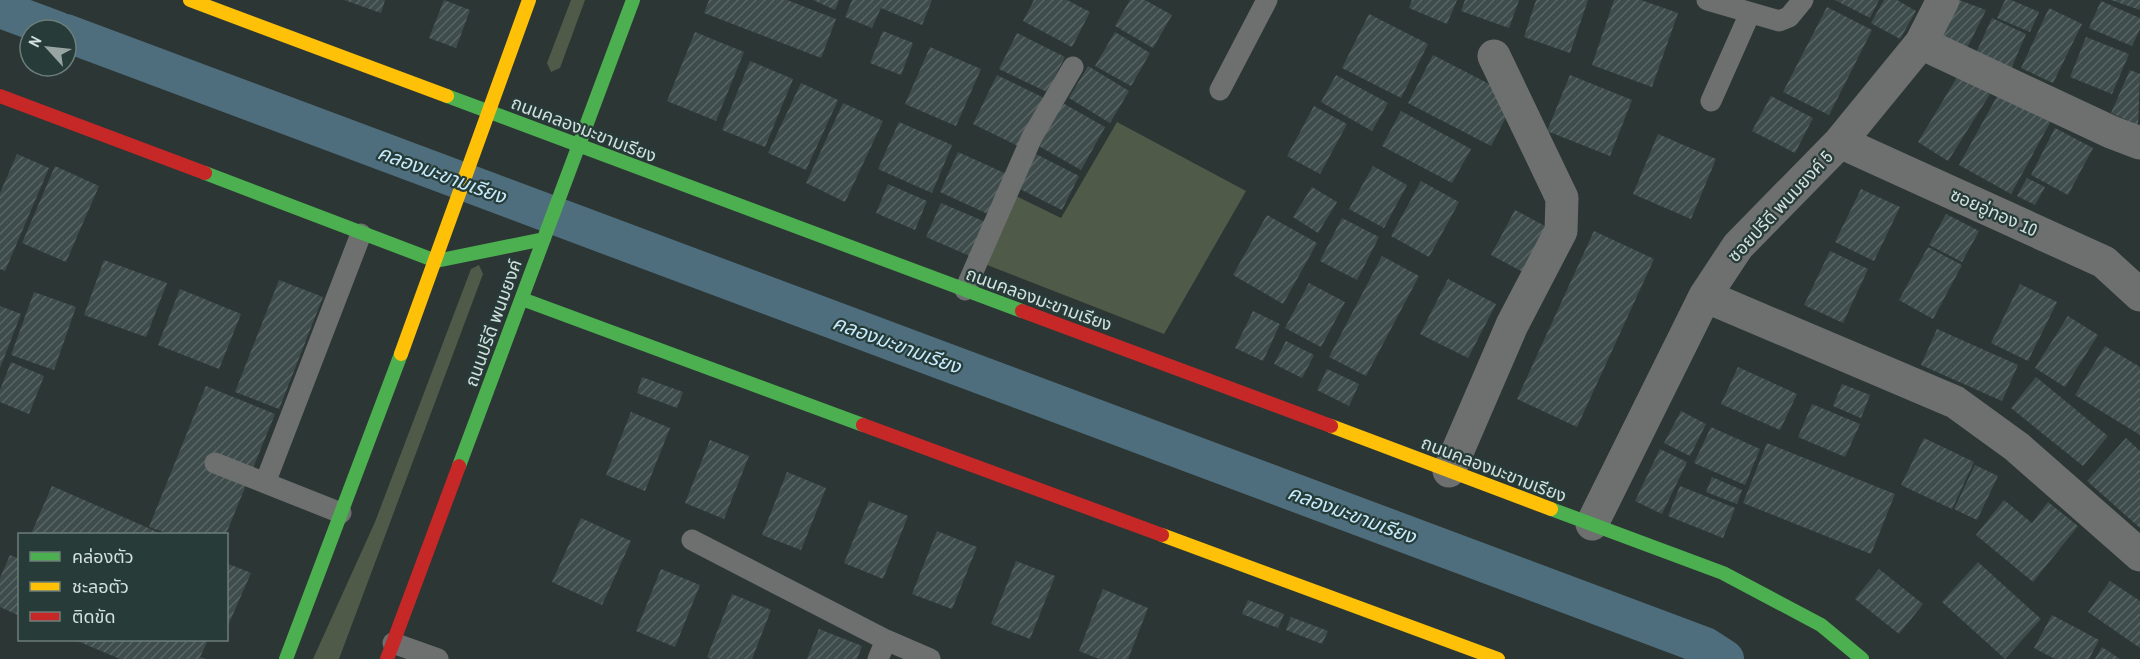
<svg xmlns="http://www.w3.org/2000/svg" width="2140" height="659" font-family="'Archivo Narrow','Noto Sans Thai',sans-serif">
<defs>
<pattern id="building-hatch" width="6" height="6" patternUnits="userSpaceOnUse" patternTransform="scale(1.5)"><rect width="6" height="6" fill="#3f4c4c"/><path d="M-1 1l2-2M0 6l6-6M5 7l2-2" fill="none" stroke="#5a6665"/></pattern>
</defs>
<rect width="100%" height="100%" fill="#2c3735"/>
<path fill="#4f5a48" d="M571 0H585L560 68 551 72 547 63Z
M1117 122 1246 191 1164 334 982 263 1014 195 1061 218Z
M479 265 483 274 339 659H313L375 522 471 269Z"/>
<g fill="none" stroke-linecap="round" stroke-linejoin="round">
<path stroke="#4f6e7d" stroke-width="38" d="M0 9 57 30
M66 33 1705 646 1725 659"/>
</g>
<path fill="url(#building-hatch)" d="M344 0H385L381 13Z
M444 0 470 10 456 48 429 38Z
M709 0H787L836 19 821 58 704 13Z
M813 0H839L835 10Z
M852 0H932L922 25 881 8 872 28 845 17Z
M1034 0H1067L1090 12 1072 47 1023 21Z
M1130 0H1145L1172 15 1153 48 1115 26Z
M1412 0H1457L1447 24 1409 8Z
M1465 0H1519L1509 28 1461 11Z
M1536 0H1588L1570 53 1524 37Z
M1614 0H1641L1678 13 1652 87 1592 65Z
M1835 0H1879L1870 18Z
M1884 0H1897L1916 11 1900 39 1871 23Z
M1959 0 1986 10 1966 50 1942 38Z
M2005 0H2011L2039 12 2030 32 1997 18Z
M2111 0H2140V10Z
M2101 1 2140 18V29L2132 46 2089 28Z
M1827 7 1872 30 1829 115 1783 92Z
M2049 8 2082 24 2053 83 2021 68Z
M1369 14 1428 44 1401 98 1342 68Z
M1992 18 2026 34 2011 69 1976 53Z
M883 31 913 43 901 75 870 63Z
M695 32 744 52 716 121 667 101Z
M1115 32 1150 53 1131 86 1095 66Z
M1017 33 1065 57 1047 92 999 69Z
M2086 37 2129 54 2112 94 2070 77Z
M930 47 981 69 956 126 905 104Z
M1433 55 1497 88 1507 115 1491 146 1408 103Z
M750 61 793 79 765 147 722 130Z
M1088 66 1129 91 1110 123 1069 98Z
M2130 70 2140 74 2138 125 2111 113Z
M1959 74 1990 94 1948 161 1918 142Z
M997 75 1044 98 1020 147 973 124Z
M1336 75 1388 103 1372 131 1321 102Z
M1570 75 1632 100 1610 156 1547 131Z
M801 83 838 100 806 170 768 153Z
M2000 91 2052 119 2011 194 1959 165Z
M1771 96 1813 118 1795 153 1752 131Z
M1061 102 1105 127 1081 170 1037 145Z
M843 103 883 121 845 202 806 183Z
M1314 106 1347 124 1320 174 1287 156Z
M1401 111 1471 149 1452 183 1382 146Z
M899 122 952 145 932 193 878 169Z
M2055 128 2093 148 2068 195 2031 175Z
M1658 134 1716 159 1691 219 1633 194Z
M958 152 1009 175 990 215 940 192Z
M1034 153 1079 176 1062 210 1016 187Z
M17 154 49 168 5 271 0 269V193Z
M55 166 99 186 66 262 22 243Z
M1373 166 1407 185 1384 228 1349 209Z
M2027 178 2045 187 2035 205 2017 196Z
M1421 181 1459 202 1429 257 1391 236Z
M888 184 927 201 915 230 876 213Z
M1312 187 1337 202 1318 233 1293 217Z
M1861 189 1900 207 1874 261 1835 242Z
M941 203 988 223 972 257 926 237Z
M1515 210 1547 227 1523 272 1491 255Z
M1946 214 1979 231 1962 262 1929 245Z
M1267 215 1317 243 1283 304 1233 275Z
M1342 218 1379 237 1357 280 1320 261Z
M1594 231 1654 259 1577 427 1517 399Z
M1928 247 1962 265 1933 319 1899 300Z
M1830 251 1868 269 1843 323 1804 305Z
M1382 256 1419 276 1366 376 1329 357Z
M104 260 167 283 146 337 84 315Z
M1448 279 1496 304 1468 358 1420 334Z
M279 280 323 297 279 409 235 392Z
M1309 283 1345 302 1321 347 1285 328Z
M2020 284 2057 302 2028 361 1991 343Z
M180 289 241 314 219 369 158 345Z
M34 292 76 307 54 370 11 355Z
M0 306 21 314 0 368Z
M1253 311 1280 324 1263 361 1235 348Z
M2068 316 2098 335 2065 387 2035 368Z
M1937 329 2018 365 2002 401 1921 365Z
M1286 341 1314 355 1302 378 1274 364Z
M2105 346 2140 367V435L2075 395Z
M11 362 44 376 29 414 0 402V390Z
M1738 367 1797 394 1780 430 1721 404Z
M1327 369 1359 384 1349 406 1317 390Z
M642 377 683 392 677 408 637 393Z
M2036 377 2108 436 2083 466 2011 408Z
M1842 384 1870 395 1861 418 1833 406Z
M206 386 275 414 226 534H169L149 527Z
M1812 404 1860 424 1845 457 1798 437Z
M1681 411 1706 424 1690 456 1664 443Z
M631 412 670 428 645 491 606 475Z
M1711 427 1760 449 1745 485 1694 463Z
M1924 438 1974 462 1952 509 1901 485Z
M2126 438 2140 451V528L2087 481Z
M710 440 749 456 724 519 685 503Z
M1767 443 1895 494 1871 554 1743 503Z
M1660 449 1687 462 1662 514 1635 501Z
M1975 465 1998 476 1977 520 1954 509Z
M787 472 826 488 801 550 762 535Z
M1712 477 1742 490 1737 504 1706 492Z
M52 486 162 534H31Z
M1680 486 1735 508 1723 538 1668 516Z
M2004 500 2032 523 2048 502 2078 526 2033 582 1976 535Z
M869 501 908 516 883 579 844 563Z
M581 518 631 541 602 605 552 582Z
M937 531 977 547 952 609 912 594Z
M10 555 20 559V616L0 607V578Z
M1016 561 1055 576 1030 639 991 624Z
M1978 562 2041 619 2005 659 1942 602Z
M226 563 251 573 226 630Z
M661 569 700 585 675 647 636 631Z
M1879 569 1923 604 1899 634 1855 599Z
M2110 581 2140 601V648L2088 612Z
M1103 589 1148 608 1128 659H1099L1079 651Z
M732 594 771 610 752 659H711L707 657Z
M1248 600 1284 614 1278 628 1242 614Z
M2052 615 2099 640 2089 659H2055L2034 648Z
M1291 617 1328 631 1322 644 1286 630Z
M819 629 862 646 857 659H807Z
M75 640H208L200 657 206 659H120Z
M2102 647 2120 659H2095Z"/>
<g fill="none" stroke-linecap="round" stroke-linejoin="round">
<path stroke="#6d706e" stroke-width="21" d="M1707 0 1779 21 1789 17 1803 0
M1220 90 1267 0
M1711 101 1750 13
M965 290 1032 137 1073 67
M215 463 341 513
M265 483 361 234
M692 540 886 640
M393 643 438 659
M878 659 886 640 930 659"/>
<path stroke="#6d706e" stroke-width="33" d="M1921 43 2111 132 2140 143
M1840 142 2104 262 2140 295
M1705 296 1955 402 2017 447 2140 555
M1449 471 1512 325 1561 231 1562 198 1494 56
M1592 524 1705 296 1738 246 1840 142 1921 43 1943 0"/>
<path stroke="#4caf50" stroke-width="14" d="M447 96 1022 311
M205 173 436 261 544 239
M522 299 863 425
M459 466 633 0
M1551 509 1723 573 1821 625 1862 659
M286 659 401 354"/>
<path stroke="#ffc107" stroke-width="14" d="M190 0 447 96
M401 354 529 0
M1331 426 1551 509
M1162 535 1498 659"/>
<path stroke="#c62828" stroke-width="14" d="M0 96 205 173
M1022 311 1331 426
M863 425 1162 535
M387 659 459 466"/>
</g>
<g text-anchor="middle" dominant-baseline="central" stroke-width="4.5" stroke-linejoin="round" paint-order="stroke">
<g font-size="18" fill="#d3e0dd" stroke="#273c38">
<text transform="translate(584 129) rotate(21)">ถนนคลองมะขามเรียง</text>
<text transform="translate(1780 206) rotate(-47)">ซอยปรีดี พนมยงค์ 5</text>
<text transform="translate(1994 212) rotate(24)">ซอยอู่ทอง 10</text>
<text transform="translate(1039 299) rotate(20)">ถนนคลองมะขามเรียง</text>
<text transform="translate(493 323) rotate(-70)">ถนนปรีดี พนมยงค์</text>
<text transform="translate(1494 469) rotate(21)">ถนนคลองมะขามเรียง</text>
</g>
<g font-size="20" font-style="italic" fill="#c6eafd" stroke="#273c38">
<text transform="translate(442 174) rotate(20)">คลองมะขามเรียง</text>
<text transform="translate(897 344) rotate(20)">คลองมะขามเรียง</text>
<text transform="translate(1352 514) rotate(20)">คลองมะขามเรียง</text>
</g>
</g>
<rect x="18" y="533" width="210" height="108" fill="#273c38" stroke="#6c7e7a" stroke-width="1.5"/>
<rect x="30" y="552" width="30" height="9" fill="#4caf50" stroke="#6c7e7a" stroke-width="1.5"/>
<text x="72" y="563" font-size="18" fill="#d3e0dd">คล่องตัว</text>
<rect x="30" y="582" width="30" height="9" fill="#ffc107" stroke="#6c7e7a" stroke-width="1.5"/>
<text x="72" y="593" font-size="18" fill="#d3e0dd">ชะลอตัว</text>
<rect x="30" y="612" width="30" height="9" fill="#c62828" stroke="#6c7e7a" stroke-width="1.5"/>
<text x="72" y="623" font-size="18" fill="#d3e0dd">ติดขัด</text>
<g transform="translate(48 48) rotate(297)"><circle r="28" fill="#273c38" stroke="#6c7e7a" stroke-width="1.5"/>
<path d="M0-4.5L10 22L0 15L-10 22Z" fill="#99a5a2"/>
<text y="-9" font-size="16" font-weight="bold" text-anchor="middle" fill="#d3e0dd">N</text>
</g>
</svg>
